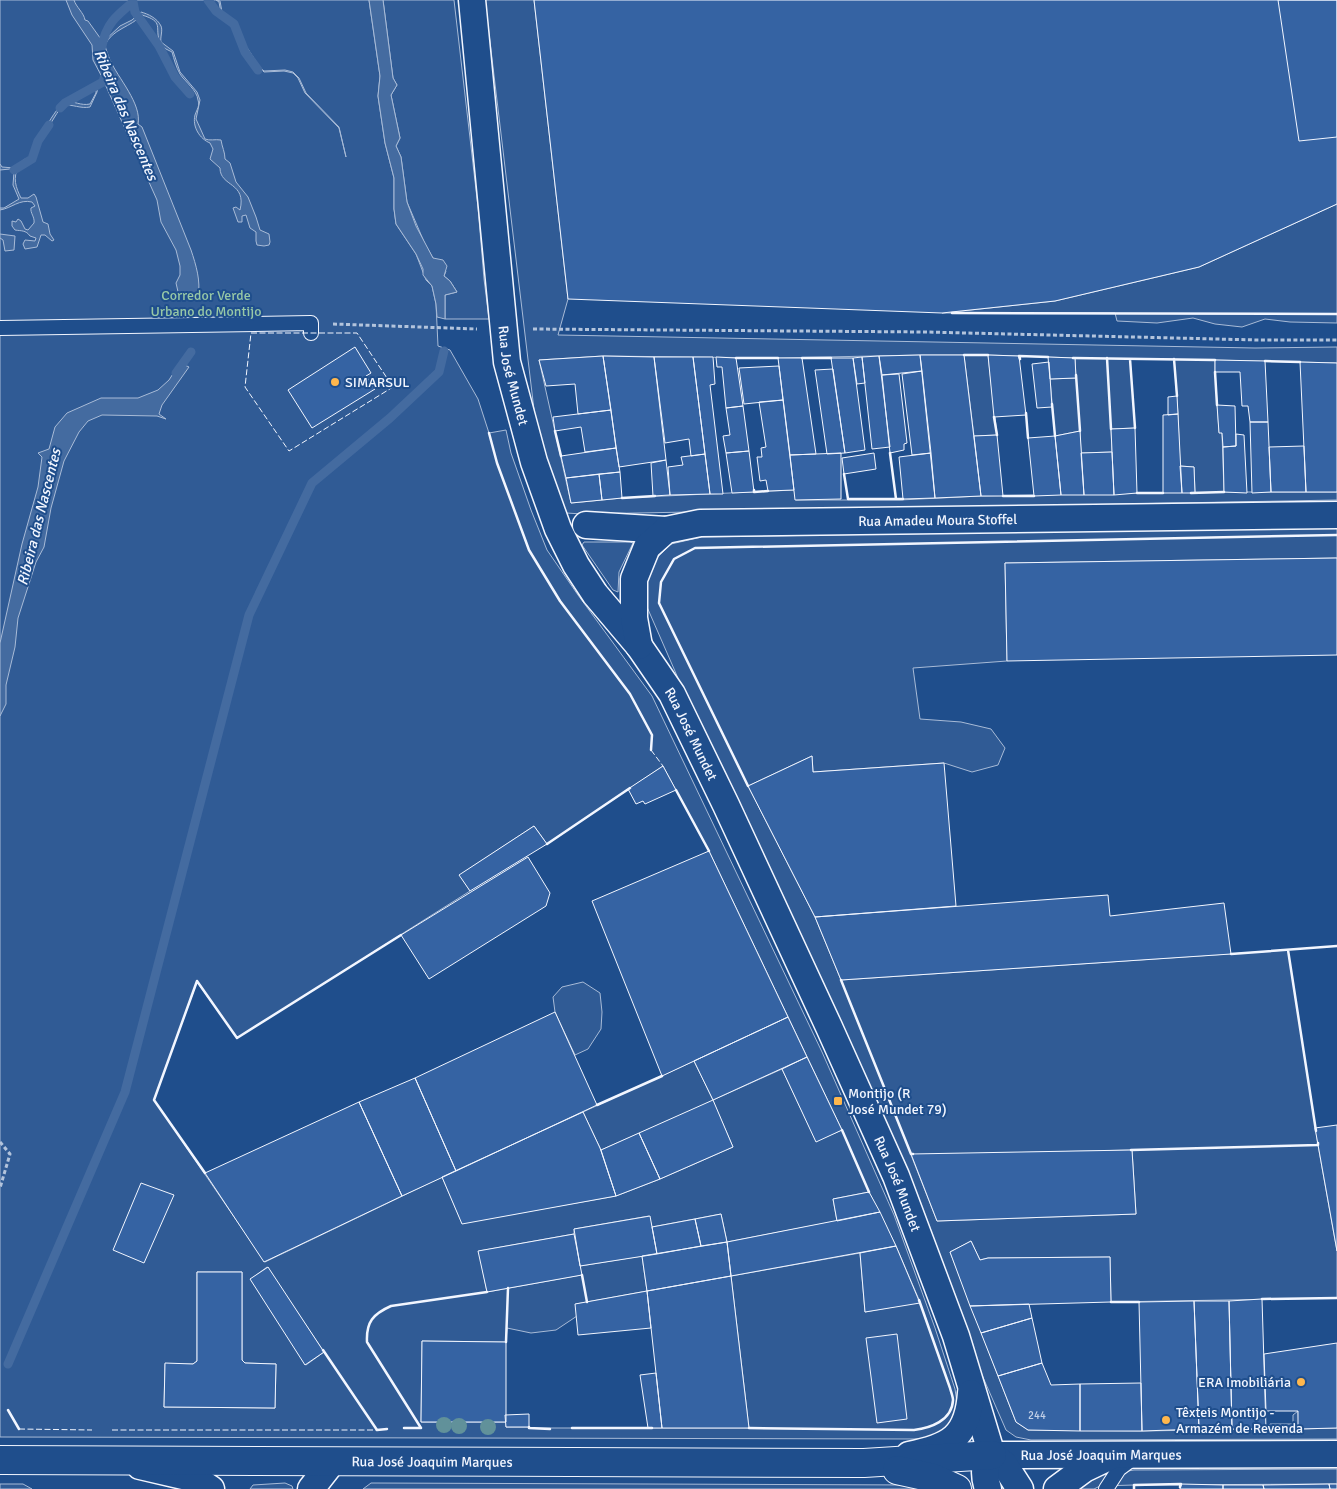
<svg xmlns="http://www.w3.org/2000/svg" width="1337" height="1489" font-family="Signika,sans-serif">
<rect width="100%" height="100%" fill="#1f4e8c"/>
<path fill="#305b95" stroke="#a8bbd7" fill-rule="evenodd" d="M0 0H369L380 76 378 96 385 143 394 178V209L396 224 416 254 426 280 432 286 436 304 438 346 450 350 478 399 489 433 506 430 511 453 531 510 547 550 578 595 652 696 822 1052 894 1215 935 1328 955 1389 957 1403 956 1413 950 1425 939 1434 923 1439 0 1437ZM663 766 709 851 842 1130 816 1141 782 1069 713 1100 694 1061 583 1112 601 1150 713 1101 733 1147 660 1179 616 1196 462 1223 442 1177 265 1262 154 1100 197 982 237 1038 470 891 460 875 534 826 547 844ZM869 1192 896 1246 920 1302 865 1312 860 1253 731 1276 749 1428H529V1427H506V1422H421L422 1341 506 1342 507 1328 531 1333 556 1330 577 1316 576 1304 647 1291 642 1256 580 1266 581 1275 487 1292 479 1251 574 1234V1229L649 1216 652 1227 721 1214 727 1242 837 1221 833 1199ZM267 1267 324 1352 306 1365 251 1279ZM197 1272H242V1360L245 1363 276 1364 275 1408 164 1407 165 1364H193L197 1361Z
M383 0H454L478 207 484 279 489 319H445V295L457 292 450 281 444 276 446 271 433 258 425 244 407 202 401 157 396 146 400 138 391 95 397 85 393 78Z
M485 0H534L568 299 558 335 1255 348 1337 347V363L1215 360V372L1219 432 1222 433 1224 492H1337V500L583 514 566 513 560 503 535 418ZM920 355H964L974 436 997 435 988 355 1075 358 1076 378 1050 379 1055 436 1080 431 1081 453 1112 452 1111 429 1135 428 1130 359H1174L1178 414 1180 466 1194 467 1195 492 981 496 900 500H796L794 490 622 498 571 503 539 360 603 356 778 358Z
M1337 204V323L1290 322 1265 319 1242 327 1215 324 1193 318 1157 323 1117 321 1115 313H942L1055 301 1199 267Z
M1337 527V558L1005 563 1007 661 913 668 920 719 961 722 991 729 1005 748 998 765 972 772 944 763 813 772 812 756 748 786 815 917 841 980 1288 950 1318 1145 1337 1251V1298L1111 1302 1110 1257 988 1258 980 1260 971 1241 950 1252 1016 1422 1028 1430 1142 1431 1266 1429 1270 1424H1293V1415L1298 1411 1299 1429 1337 1428V1439L1031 1440 1016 1437 1006 1430 647 607 646 587 653 562 671 544 702 537ZM1132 1150 1136 1214 937 1221 911 1155Z
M584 542H630L633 543 619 572 618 592 613 590 582 545Z
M583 982 600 993 602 1012 601 1029 588 1049 575 1055 555 1012 553 997 562 987Z
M1337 1469V1484L1134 1485 1100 1486 1094 1489H1074L1096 1476 1134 1470Z
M285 1483 292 1486 293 1489H250L253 1485Z
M371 1483 918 1485 934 1489H363Z
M0 1484H23L32 1489H0Z"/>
<path fill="#446ba0" stroke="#a8bbd7" d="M66 0H74C76 7 84 13 85 20L88 21 103 42 120 26 132 20 141 12C148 14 157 18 161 26 163 31 160 37 161 42L173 51 180 72 197 92 200 100 196 119 205 139C210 141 215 139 221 140 222 147 225 152 225 159L230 163 236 182 248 197 256 217 260 230 269 234 270 242 269 245 264 246 257 245 256 241V232L250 228 246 215 242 216V222H238L233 208 236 207 240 210C247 182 220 187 220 168L210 159 213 149 210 143C200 139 192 127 195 115 197 109 200 106 198 100 197 90 185 82 180 74 176 67 174 59 172 52L166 49 160 43C154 27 165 22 142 15 131 27 112 29 105 45 106 50 108 55 110 60 118 78 142 104 138 124L142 127 191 250C196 265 201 281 198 297L179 296 176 283 180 275V266L176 250 161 222 157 200 105 84 98 86 97 92 90 107C81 109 72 104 63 105 54 116 48 129 40 141 36 146 37 154 33 160 25 159 23 162 19 167 12 177 16 188 21 198H28L34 194 36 197 43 222 48 224 50 234 54 240 52 241 45 235H41L37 247 25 249 23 244 25 240 35 241 36 238 30 236C26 230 21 231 15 230L12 226V221L16 222 18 219 21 221 25 229 28 230 34 223C35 217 30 213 31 208L35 206 32 202C19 199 12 208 0 210V208H4L19 199 13 185 14 172 10 169 0 170V164L2 167 14 168C20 164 23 157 32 158L36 150 38 139C43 136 42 134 45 129 49 121 58 107 65 101 74 101 81 106 90 104L96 93V84L102 77 93 60 92 45 72 15Z
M216 0 220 1 222 12 226 16 233 19 240 30 244 43 259 66 264 71 285 70 293 72 299 78 306 93 339 127 346 157 339 128 305 93 298 78 293 73 284 71 264 72 259 67 243 43 240 30 232 20 221 13 219 2Z
M369 0H383L393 78 397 85 391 95 400 138 396 146 401 157 407 202 416 226 433 258 443 260 447 266 444 276 450 281 457 292 445 295V319L437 317 436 304 432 286 423 275V269L416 254 396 224 394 209V178L385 143 378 96 380 76Z
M0 234 15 236 14 250 5 251 3 240 0 238Z
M180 363 189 367 162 405 159 414 166 419 157 416 102 415 88 421 79 432 64 461 51 508 44 547 36 562 18 618 15 647 6 685V704L0 716V643L22 544 38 487 42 457 38 453 49 449 55 427 67 413 101 398H138L158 390 169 380Z"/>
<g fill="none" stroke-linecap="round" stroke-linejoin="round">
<path stroke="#446ba0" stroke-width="9" d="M208 0 216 11 234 24 245 52 258 70
M98 48 102 46C106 24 116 16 133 2L135 12 159 46 175 77 190 94
M60 108 65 103 103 82 104 78
M14 170 32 159 38 141 49 125
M176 373 191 352
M8 1364 125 1092 249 615 312 483 390 418 439 372 444 351"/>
</g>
<path fill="#3563a3" stroke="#f2f6ff" d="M534 0H1337V204L1199 267 1055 301 942 313 568 299Z
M1278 0H1337V137L1299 141Z
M355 347 371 373 366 376 375 389 312 428 288 390Z
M920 355H964L981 496 935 498Z
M920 355 922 371 882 375 879 356Z
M988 355 1019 356 1026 415 994 417Z
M603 356 654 357 666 460 619 467Z
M603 356 611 410 578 414 575 384 546 386 539 360Z
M879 356 890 447 872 449 862 357Z
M654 357H693L705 454 691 456 689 439 665 443Z
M693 357H713L715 384 710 385 723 494H710Z
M716 357 736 358 743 406 726 408 722 367H717Z
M862 357 865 383 857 384 853 358Z
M1048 357 1075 358 1076 378 1050 379Z
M778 358H802L816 454 790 455Z
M831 358H853L865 450 845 453Z
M1215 360 1265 361 1268 422H1250L1248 406H1242L1240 372H1215Z
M1049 362 1052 407 1037 408 1032 364Z
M1300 362 1337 363V492H1306Z
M779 366 783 400 744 404 739 368Z
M833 369 845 453 827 454 815 370Z
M922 371 931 453 912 455 902 374Z
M899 374 907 443 904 444V450L890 453 882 375Z
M1177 396 1178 414 1168 415V397Z
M783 400 794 490 768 491 766 480 760 481 757 457H762L761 448 766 447 759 402Z
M1217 405 1235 406 1236 446 1223 447 1222 433H1219Z
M743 406 749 451 726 453 723 436 730 435 726 408Z
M611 410 616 448 585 452 581 427 555 431 553 417Z
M1178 414 1182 493H1163V415Z
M1250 422H1268L1271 492 1252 493Z
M1135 428 1137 493 1114 495 1111 429Z
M1080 431 1084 495H1061L1055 436Z
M1236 434 1244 435 1247 493 1224 492 1223 447 1236 446Z
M997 435 1003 496H981L974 436Z
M1055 436 1061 495 1034 496 1028 438Z
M1304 446 1306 492H1271L1269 447Z
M616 448 620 472 566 478 561 456Z
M749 451 754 492 732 493 726 453Z
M1112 452 1114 495H1084L1081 453Z
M841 453V499L795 500 790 455Z
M874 453 876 469 844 474 842 458Z
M931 453 935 498 903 499 899 457Z
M705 454 710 494 670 495 668 467 683 465 681 457Z
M666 460 670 495 653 496 651 463Z
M1180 466 1194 467 1195 493H1182Z
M620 472 622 498 602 500 599 474Z
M599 474 602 500 571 503 566 478Z
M1337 558V655L1007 661 1005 563Z
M812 756 813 772 944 763 956 906 815 917 748 786Z
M663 766 676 790 645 804 643 801 636 804 628 789Z
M534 826 547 844 470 891 459 875Z
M709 851 788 1017 662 1076 592 901Z
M528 857 550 893 546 906 429 979 401 935Z
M1108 895 1110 916 1224 903 1231 954 841 980 815 917Z
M555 1012 597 1105 456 1171 415 1078Z
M788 1017 807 1057 713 1100 694 1061Z
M807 1057 842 1130 816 1142 782 1069Z
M415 1078 456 1171 402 1196 359 1102Z
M713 1100 733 1147 660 1179 639 1133Z
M359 1102 402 1196 264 1262 205 1173Z
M583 1112 600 1148 616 1196 462 1224 442 1177Z
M1337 1125V1251L1315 1128Z
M639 1133 660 1179 616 1196 601 1150Z
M1132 1150 1136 1214 937 1221 911 1154Z
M141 1183 174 1195 144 1263 113 1250Z
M869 1192 880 1212 837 1221 833 1199Z
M880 1212 896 1246 731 1276 727 1242Z
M721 1214 727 1242 701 1246 695 1219Z
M650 1216 657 1254 580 1266 574 1229Z
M695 1219 701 1246 657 1254 652 1227Z
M574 1234 582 1275 487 1292 478 1251Z
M971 1241 980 1260 988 1258 1110 1257 1111 1302 970 1306 950 1252Z
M727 1242 731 1276 647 1291 642 1256Z
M896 1246 920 1303 865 1312 860 1253Z
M268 1267 324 1352 305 1365 250 1279Z
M197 1272H242V1360L245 1363 276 1364 275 1408 164 1407 165 1363 193 1364 197 1361Z
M731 1276 749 1428H662L647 1291Z
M647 1291 651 1328 578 1335 575 1304Z
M1262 1299 1266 1429H1232L1229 1301Z
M1194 1301 1199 1429 1142 1431 1139 1302Z
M1194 1301H1229L1232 1429H1199Z
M1029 1304 1032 1318 981 1333 970 1306Z
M1032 1318 1042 1363 998 1376 981 1333Z
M897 1334 907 1419 877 1423 866 1338Z
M422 1341 506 1342V1422H421Z
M1337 1343V1428L1298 1429V1411H1266L1264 1354Z
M1042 1363 1051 1385 1080 1384V1431L1028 1430 1016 1422 998 1376Z
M656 1373 662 1428H648L640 1375Z
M1141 1383 1142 1431H1080V1384Z
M529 1414V1427H506L505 1415Z
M1181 1484 1223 1485V1489H1180Z
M1329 1484 1330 1489H1264L1263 1485Z
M1329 1484H1337V1489H1330Z
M1223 1485H1263L1264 1489H1223Z"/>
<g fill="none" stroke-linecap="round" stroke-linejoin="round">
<defs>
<path id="service" d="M0 328 311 323V333
M1106 1489 1119 1469 1135 1457"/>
<g id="minor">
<path id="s1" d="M472 0 507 362 534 462 558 529 576 565 595 594 639 646 672 694 726 805 829 1027 896 1176 956 1336 992 1455"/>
<path d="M586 525 666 530"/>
<path id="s2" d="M639 646 634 618V579L647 547 666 530 700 523 1337 515"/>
<path d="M909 1455C950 1447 968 1437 971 1393"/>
<path id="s3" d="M992 1455 1337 1454"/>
<path d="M992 1455 1004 1464 1020 1489"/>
<path d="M140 1466 196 1479 211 1489"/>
<path d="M311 1489 332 1462"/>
<path d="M988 1489C984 1476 983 1466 992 1455"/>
<path d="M1057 1489 1084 1469 1109 1457"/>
</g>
<g id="secondary">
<path id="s4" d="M0 1460 864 1463 992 1455"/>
<path d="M897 1470 933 1478 957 1489"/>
</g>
</defs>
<use href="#service" stroke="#f2f6ff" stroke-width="16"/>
<use href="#minor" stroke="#f2f6ff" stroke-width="29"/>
<use href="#secondary" stroke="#f2f6ff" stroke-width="30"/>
<path stroke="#b3c4dc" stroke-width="3" stroke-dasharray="4 2.5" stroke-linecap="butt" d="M333 324 477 329
M533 329 925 332 1258 340H1337
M0 1142 10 1154 0 1188"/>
<use href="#service" stroke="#1f4e8c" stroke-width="14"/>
<use href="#minor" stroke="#1f4e8c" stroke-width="26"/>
<use href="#secondary" stroke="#1f4e8c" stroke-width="28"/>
<path stroke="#f2f6ff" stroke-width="1" stroke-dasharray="6 2.5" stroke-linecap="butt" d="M251 333H357L393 387 289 451 245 387Z
M651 750 663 766
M19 1429 92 1430
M112 1430H377"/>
<path stroke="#f2f6ff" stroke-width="2.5" d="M952 313 1337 314
M964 355H988
M736 358H778
M802 358H831
M1073 358 1215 360
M1107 358 1111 429
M1020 359 1019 356 1048 357
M1130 359 1135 428
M1174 359 1177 396
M1265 361 1300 362
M1215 372 1217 405
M1076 375 1080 431
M1052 404 1055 436
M1026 413 1028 438
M994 417 997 435
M555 431 561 456
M489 433 497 463 529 550 560 601 630 694 652 735 651 750
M890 453 896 499H903
M844 474 848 499H896
M754 490V492L768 491
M1137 493H1163
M1191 493 1224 492
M1003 496H1034
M622 498 655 496
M748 786 659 603 661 582 674 559 695 548 1337 535
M676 790 709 851
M547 844 630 788
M1288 950 1316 1131
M1231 954 1337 946
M841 980 911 1154H913
M597 1105 662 1076
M842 1130 869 1192
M1131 1150 1318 1145V1143
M205 1173 154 1100 197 981 237 1038 401 935
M582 1275 587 1302
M1262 1299 1337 1298
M1111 1302H1139
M506 1342 508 1288
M323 1350 377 1430 387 1429
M8 1410 19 1429
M529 1427V1428L550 1429
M404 1428H421
M421 1428 367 1342C366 1322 373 1314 391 1306L487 1292
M572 1428H652
M749 1428 914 1430C930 1428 952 1421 953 1400 953 1397 951 1392 950 1388L919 1300
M1134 1489V1485L1181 1484 1180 1487"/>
</g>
<g fill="#61919a">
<circle cx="444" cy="1425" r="8"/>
<circle cx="459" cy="1426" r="8"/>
<circle cx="488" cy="1427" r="8"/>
</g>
<g fill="#ffb74d" stroke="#1f4e8c" stroke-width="2">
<circle cx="335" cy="382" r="5"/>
<rect x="833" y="1096" width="10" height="10" rx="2.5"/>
<circle cx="1301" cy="1382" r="5"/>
<circle cx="1166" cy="1420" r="5"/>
</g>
<g text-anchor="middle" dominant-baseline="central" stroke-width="4" stroke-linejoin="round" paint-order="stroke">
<g font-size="11" fill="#c3d1e8">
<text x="1037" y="1415">244</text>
</g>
<g font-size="14" fill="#97c8a6" stroke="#1f4e8c">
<text x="206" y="295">Corredor Verde<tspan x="206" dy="16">Urbano do Montijo</tspan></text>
</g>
<g font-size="14" fill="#f2f6ff" stroke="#1f4e8c">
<text stroke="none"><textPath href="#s1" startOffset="378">Rua José Mundet</textPath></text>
<text stroke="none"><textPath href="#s2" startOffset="400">Rua Amadeu Moura Stoffel</textPath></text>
<text stroke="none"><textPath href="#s1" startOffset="784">Rua José Mundet</textPath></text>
<text stroke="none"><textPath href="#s1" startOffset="1279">Rua José Mundet</textPath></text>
<text stroke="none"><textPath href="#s3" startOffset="109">Rua José Joaquim Marques</textPath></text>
<text stroke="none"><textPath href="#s4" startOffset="432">Rua José Joaquim Marques</textPath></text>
</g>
<g font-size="14" fill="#f2f6ff" stroke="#1f4e8c" text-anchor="start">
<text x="345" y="382">SIMARSUL</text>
<text x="848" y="1093">Montijo (R<tspan x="848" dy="16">José Mundet 79)</tspan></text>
<text x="1291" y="1382" text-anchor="end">ERA Imobiliária</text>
<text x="1176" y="1412">Têxteis Montijo -<tspan x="1176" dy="16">Armazém de Revenda</tspan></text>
</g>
<g font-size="15" font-style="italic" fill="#f2f6ff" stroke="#1f4e8c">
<text transform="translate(126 115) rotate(67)">Ribeira das Nascentes</text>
<text transform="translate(39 517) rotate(-76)">Ribeira das Nascentes</text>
</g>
</g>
</svg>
